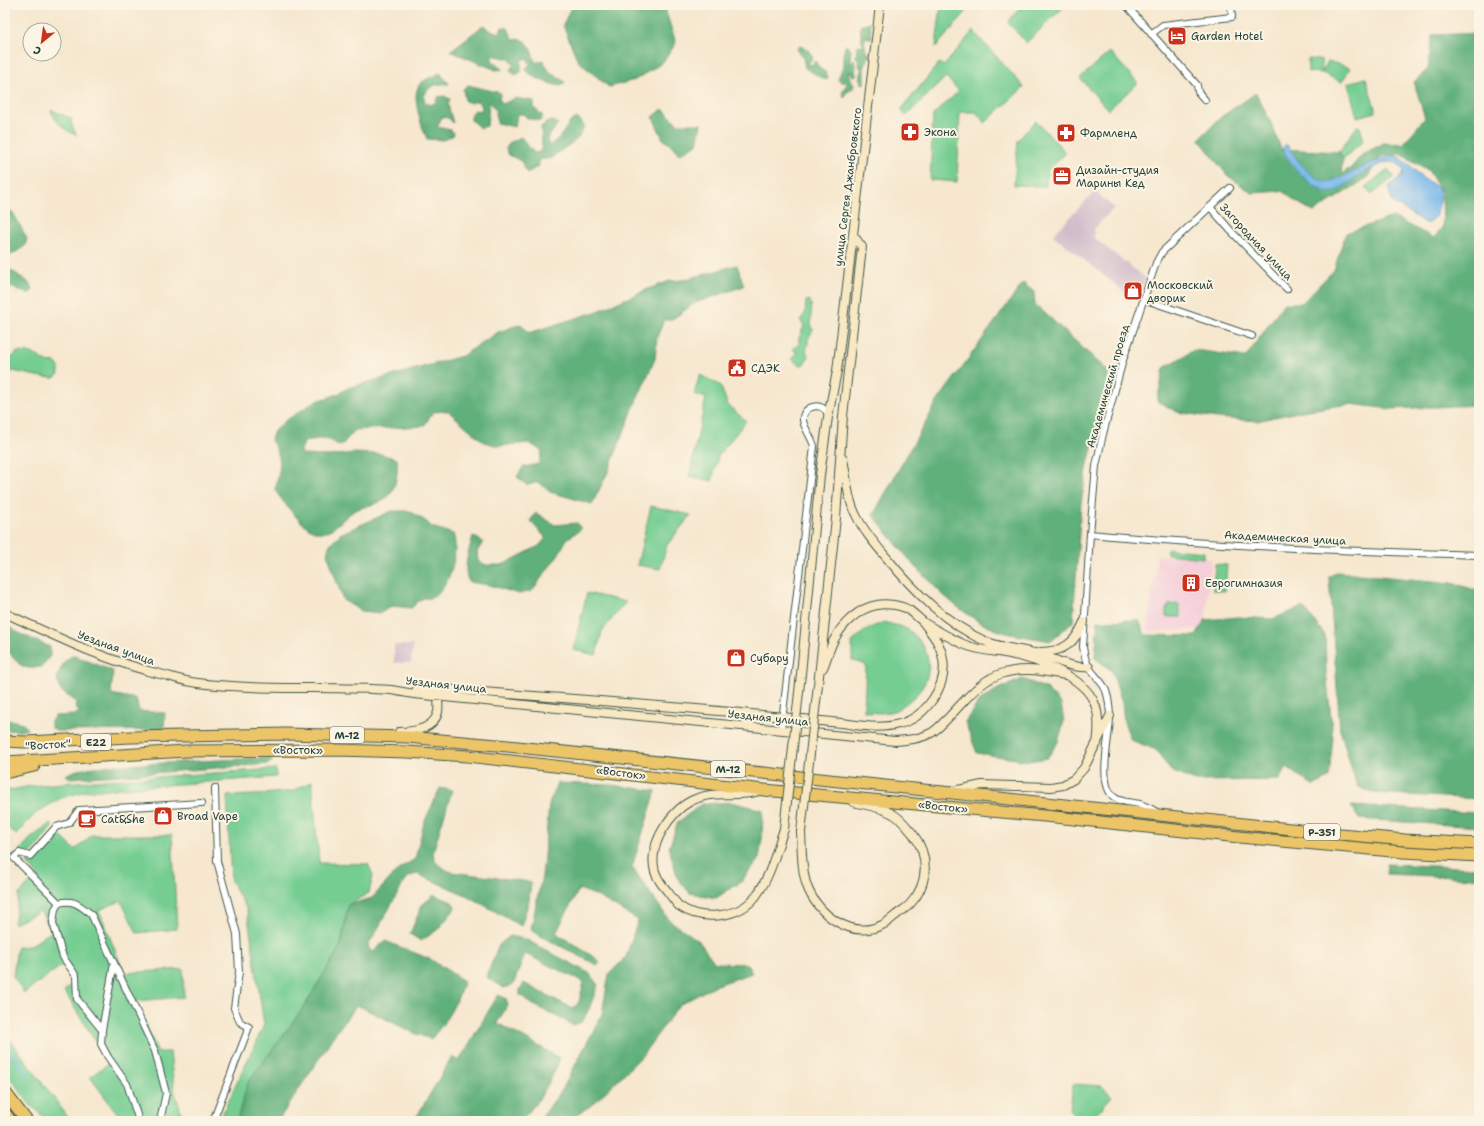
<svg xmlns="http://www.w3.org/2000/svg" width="1484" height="1126" font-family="'Shantell Sans',sans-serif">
<rect width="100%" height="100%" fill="#fcf5e5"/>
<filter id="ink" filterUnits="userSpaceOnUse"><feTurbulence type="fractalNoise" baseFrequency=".025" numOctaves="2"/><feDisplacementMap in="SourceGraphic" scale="8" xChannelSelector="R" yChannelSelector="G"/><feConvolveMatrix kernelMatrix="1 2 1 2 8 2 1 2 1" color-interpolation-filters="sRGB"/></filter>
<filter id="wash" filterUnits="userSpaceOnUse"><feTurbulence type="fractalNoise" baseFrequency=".012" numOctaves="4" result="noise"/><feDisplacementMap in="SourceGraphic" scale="16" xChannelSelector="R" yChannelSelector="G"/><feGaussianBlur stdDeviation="0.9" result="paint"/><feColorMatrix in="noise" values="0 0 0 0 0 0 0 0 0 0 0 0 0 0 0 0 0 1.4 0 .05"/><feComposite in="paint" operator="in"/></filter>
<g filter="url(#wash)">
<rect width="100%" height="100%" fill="#f6e7ce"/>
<path fill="#f5cfda" d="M1157 555 1212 559 1204 629 1147 632Z"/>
<path fill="#d1bdcb" d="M1095 191 1114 208 1094 229V238L1147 279 1132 298 1053 235Z
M394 645H413L411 663H394Z"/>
<path fill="#75cd92" stroke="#4a8563" d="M941 5H972L936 47Z
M1022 5H1064L1065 6 1026 43 1008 22Z
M973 31 1024 87 985 123 976 112H960L957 182 930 180 933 115 959 91 946 77 906 116 901 110 939 63 944 66Z
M1110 52 1138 83 1108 110 1080 78Z
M1308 59 1322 60V73L1308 72Z
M1328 61 1350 68 1342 82 1322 73Z
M1366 78 1376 112 1357 117 1348 83Z
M52 110 72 119 71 122 76 135C65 130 56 123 51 111Z
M1036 121 1066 153 1047 171 1046 186 1014 185 1018 140Z
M1357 126 1360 127 1364 140 1343 159 1339 152Z
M1388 169 1394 177 1372 195 1365 187Z
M810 300C814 313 808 317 813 330L808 339V345L806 351 809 357 803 365C798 365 794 362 792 358L796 353 793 348 799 345V338L804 326 800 320 805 314 806 301Z
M17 352 32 353 49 363 55 362 59 367V374L54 378 41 377 13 371 5 375V362H7Z
M700 375 720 385 728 405 746 421 718 456 712 481 689 476 706 398 694 394Z
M651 506 691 515 667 545 660 569 637 565Z
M1169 549 1204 552 1203 558 1167 554 1166 551Z
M1215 564 1227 565 1225 591 1213 590Z
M587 593 626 602 602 631 596 655 573 650Z
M1179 604 1181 617H1166V608H1169L1168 605Z
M884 622C892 625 904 626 910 631 935 651 935 682 909 701 905 704 899 709 894 711 883 714 874 713 864 711L866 665 852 660V642L867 629Z
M276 769V777L85 791 59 799 36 813 16 835 7 826H5V791L31 786 62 783Z
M312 781 319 863 368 864 373 875 369 893 348 905 341 945 304 1007 241 1105 237 1121H219L264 1025 247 910 231 881 227 796 254 795 293 791Z
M50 824 52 825V827L35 849 29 854 19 851 31 838Z
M57 832 75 850 92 835H172L177 929 137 933 121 901 99 910 124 973 183 969 184 997 135 1001 158 1052H170L174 1090 184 1121H123L90 1077 109 1063 64 991 76 982 64 964 24 993 13 976 17 947 30 946 52 931 40 911 14 924 19 894 38 875 27 863Z
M5 1033 71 1121H46L38 1111 31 1106 5 1071Z
M1073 1084 1102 1086 1112 1096 1093 1118 1079 1121 1070 1111Z"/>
<path fill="#60b07c" stroke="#407658" d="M572 5H667L666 12 676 43 662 63 635 80 609 87 578 61 563 25Z
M870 22 872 38H868L867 36 864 41 866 51 869 53V56L864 65V84L862 83 859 77 862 71 859 65V59L856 57 857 46 860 45 863 46 860 28 861 25Z
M484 25 489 30 500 33 502 27 508 28 513 40C532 36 530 52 536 63L543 60 549 71 565 82 560 86C547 83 535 79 525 70L530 64 527 58 521 60V72L515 75 510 70 514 64 510 59 491 55 493 61 503 69 496 70 450 51Z
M1479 33V405L1391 409 1350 404 1302 411 1257 421 1217 418 1177 412 1157 401 1164 368 1194 350 1246 357 1284 303H1302L1334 270 1346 233 1393 217 1434 238 1443 226 1442 193 1428 170 1401 154 1381 156 1367 178 1314 212 1295 201 1283 191 1252 193 1227 175 1199 139 1221 117 1256 93 1272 125 1281 149 1339 152 1343 159 1341 174 1351 168 1363 154 1384 143 1403 144 1425 118 1414 82 1428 69 1432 35Z
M846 45 851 50 849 66 854 59 856 75 853 76 850 71 848 73 854 85 853 88 845 94 844 98 842 92 848 82H840L838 79 843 67V54Z
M800 46 808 50 813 57 808 64 811 65 815 61 820 69 826 72 828 78 825 80 805 68 803 58 797 49Z
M440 73 449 84C437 83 424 86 424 101L430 105 435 103 438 97 444 96 450 99 448 105 453 123 448 118 442 117 437 127 451 130 454 135 443 140 427 139C422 127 410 95 420 84 425 79 434 76 440 73Z
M468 85 501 93 499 99 503 104 515 98 534 101V108L543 116 540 121 527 118 523 114H517L515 127 497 123 496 111 489 101 487 126 480 128 471 120V114L475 110 481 111 482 106 478 101 471 103 465 101 463 89Z
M663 109 678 124H701L697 144 680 154 676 149 663 139 653 117Z
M577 118 582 122 584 128 577 139 551 158 538 160 539 166 527 173 521 161 509 155 506 149 509 143 521 137 534 153 540 152 542 146 541 127 546 123 552 121 558 124 547 139 549 146 559 138 571 121Z
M5 204 15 216 27 239 25 246 5 259Z
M737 265 744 286 695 303 671 320H664L657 337 655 359 635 404 608 472 592 504 550 492 539 482 527 485 517 477 523 467 539 464 542 451 529 443 498 446 484 442 448 411 433 412 424 426 355 430 341 446 325 438 305 441 301 450 303 455 329 456 352 453 381 454 397 459C398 471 397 484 390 494 383 505 364 505 354 511 343 517 332 535 318 532 304 530 283 502 275 490 280 467 284 461 271 440L274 431 285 421 314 402 338 394 348 388 462 356 498 332 521 324 529 333 598 311 648 289 670 281 683 280Z
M5 266 28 282 33 290 28 294 5 285Z
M1023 283 1034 292 1035 304 1109 372 1100 419 1088 464 1081 503 1073 622 1050 641C1031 637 1003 635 985 625 939 600 905 555 873 515L937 402Z
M392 511H410L427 522 432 527 453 534C460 549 449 590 433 597 430 599 426 598 424 598 419 600 415 605 411 608L391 606 381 613 361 611 343 600 327 553 330 544 340 534Z
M536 513 555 525 577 523 581 529 567 539 558 555 532 591 519 594 489 585 469 582C462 568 469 551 473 536L483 542 477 552 478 561 486 565H502L539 546 546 538 530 521Z
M1337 572 1452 583 1479 591V799L1372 793 1357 786 1340 730 1329 577Z
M1303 607 1325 635 1326 671 1333 738 1329 778 1313 786 1287 767 1279 780 1195 781 1171 771 1156 750 1131 740 1124 722 1122 703 1112 671 1095 658 1098 621 1139 620 1145 635 1196 636 1205 620 1238 617 1272 619Z
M5 624 17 632 50 647V656L41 667C37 667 32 669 28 668 18 666 11 656 7 648L5 647Z
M73 655 113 671 111 694 136 699 139 711 165 713 164 730 56 731 51 727V721L55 716 74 715 80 712 75 708 76 702 60 690 57 677 64 662Z
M1023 679 1047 689 1061 704 1064 721 1058 742 1047 758 1029 761 977 753 965 722 979 701 998 689Z
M5 720C14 721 23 720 27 729L21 731 5 730Z
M269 758 273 761 268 764 139 774 70 778 66 775C80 765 125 765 144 764 186 762 228 759 269 758Z
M557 783 612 785 656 791 632 867 669 920 698 940 715 963 747 964 752 973 714 986 679 1005 641 1057 593 1104 567 1121H539L562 1090 602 1014 609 974 626 957 638 920 595 895 579 889 556 933 597 959 600 963 597 965 535 933 531 929 542 876 549 805Z
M440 788 452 790 433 852C434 864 441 867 451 872L531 882 529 901 521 926 466 895 417 874 407 877 368 946 372 953 385 941 430 959 464 981C457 1003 446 1022 431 1039L416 1034 357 1005 337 1031 278 1121H237L248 1082 304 1007 341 945 348 905 372 898 399 869 415 859 424 823Z
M731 802 763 810 762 839 759 859 741 882 716 898 690 893 678 879 669 848 678 822 702 804Z
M1351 806 1479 813V827L1359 819Z
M1387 864 1479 868V878L1386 874Z
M434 895 452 902 455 906 454 910 437 930 421 941 410 934 422 905Z
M510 936 525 939 589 973 598 985 589 1009 582 1022 573 1025 532 1004 520 995V989L524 983 573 1009 579 1002 584 982 525 954 513 985 504 988 486 977 499 945Z
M498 995 506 998 508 1005 497 1023 560 1058C550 1083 539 1103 520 1121H414L452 1057 459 1061Z"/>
<path fill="#77b8ec" stroke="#4b7a90" d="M1286 144 1288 146C1298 161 1307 174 1324 182 1329 181 1334 180 1339 178 1352 174 1384 154 1396 156 1404 158 1416 171 1421 177 1426 181 1432 183 1437 187 1445 196 1437 216 1430 223H1425L1401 207C1389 204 1391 195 1389 186L1403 175 1404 169C1400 165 1396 162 1390 162 1381 162 1355 178 1347 184 1343 186 1338 191 1334 192 1316 196 1289 163 1282 149Z"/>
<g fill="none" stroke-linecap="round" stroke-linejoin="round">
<path stroke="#77b8ec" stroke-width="2" d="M5 1045 28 1076"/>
</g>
</g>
<g filter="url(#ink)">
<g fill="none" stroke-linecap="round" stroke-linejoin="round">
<defs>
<path id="street" d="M1126 5 1197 85 1198 92 1205 100
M1151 34 1163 25 1232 17 1231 5
M1210 207 1231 231 1287 289
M1143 299 1252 336
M1090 534C1220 546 1349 551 1479 555
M781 730 814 446C812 438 803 426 803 420 802 405 824 401 828 415
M1157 812C1152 809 1146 806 1140 804 1132 802 1121 803 1114 797 1097 785 1110 735 1110 717 1110 711 1109 704 1108 698 1105 682 1097 680 1089 667 1085 661 1084 654 1083 647L1090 534 1096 466 1103 434 1123 360 1156 263 1162 252 1230 188
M59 903 14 858 19 853 30 856 56 827 69 823 79 810 202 803
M102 1030 114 963
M139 1121 127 1084 108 1057 101 1044 102 1030 77 999 76 976 63 957 53 923 55 909 59 903C74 899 79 905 91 914L155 1051 166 1093 160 1121
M213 1121 249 1027 240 1022 234 1008 239 972 237 934 217 861 215 788"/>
<path id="secondary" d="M843 459C847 478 847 498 856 515 863 530 875 544 886 557 914 591 946 624 987 642 1003 648 1018 649 1034 653 1053 657 1070 669 1089 667
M5 613C58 638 111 663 168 676 178 679 188 682 198 683 262 691 327 686 391 690L414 694 895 741C908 740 920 739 931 733 937 730 942 724 947 719 964 702 980 679 1004 673 1025 667 1044 671 1065 675
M1040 652C1064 652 1075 643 1084 622
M823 668C827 659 829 649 834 640 842 624 859 608 877 605 886 603 901 605 909 610 915 614 920 620 926 624 938 631 950 638 963 644 978 651 994 651 1010 654 1037 660 1082 675 1094 702 1100 715 1099 730 1097 744
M801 674 820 475 828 417 837 371 880 5
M819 676 836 518 843 416 862 247 853 235
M417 689 456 690C562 698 668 706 773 716 796 718 819 721 842 723 861 726 881 729 899 724 925 718 948 686 943 659 941 644 932 634 923 622
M399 732C413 732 434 729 438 712 439 707 438 701 438 696
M953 791 982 785 1051 787 1063 785 1074 779 1084 768 1110 716
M756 792C734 798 714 789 691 801 679 807 669 819 662 831 654 845 649 865 659 880 661 884 665 888 668 892 671 896 675 902 679 906 702 922 739 918 756 896 771 876 776 851 784 829
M801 832C802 849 801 869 807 886 817 914 851 940 882 925 887 923 892 918 896 915 901 911 907 908 911 903 929 883 929 855 913 834 907 827 900 817 891 813 881 807 865 805 853 802"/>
<path id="highway" d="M5 741 25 742 131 737 286 734 407 737 508 746 1329 833 1405 840 1479 844
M5 762 186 751 338 750 407 752 467 756 764 790 1055 817 1239 837 1403 852 1479 856
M5 773 34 766
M5 1092 27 1121
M5 1113 11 1121"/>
</defs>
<use href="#street" stroke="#3f564b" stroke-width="8"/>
<use href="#secondary" stroke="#3f564b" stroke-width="10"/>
<use href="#highway" stroke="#3f564b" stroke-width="13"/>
<use href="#street" stroke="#fff" stroke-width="6"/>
<use href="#secondary" stroke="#f8e8c3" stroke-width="8"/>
<use href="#highway" stroke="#edc569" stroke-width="11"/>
<defs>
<path id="secondary-bridge" d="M784 829 801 674
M801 832 819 676"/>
</defs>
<use href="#secondary-bridge" stroke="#3f564b" stroke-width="10" stroke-linecap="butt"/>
<use href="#secondary-bridge" stroke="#f8e8c3" stroke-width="8"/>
</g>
</g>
<defs>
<symbol id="hotel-square" viewBox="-11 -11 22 22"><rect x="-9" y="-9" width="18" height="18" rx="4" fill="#c8321e" stroke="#fcf5e5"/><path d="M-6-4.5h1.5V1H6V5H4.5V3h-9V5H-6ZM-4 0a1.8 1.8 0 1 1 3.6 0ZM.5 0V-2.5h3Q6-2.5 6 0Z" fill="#fff"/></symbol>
<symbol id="pharmacy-square" viewBox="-11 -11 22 22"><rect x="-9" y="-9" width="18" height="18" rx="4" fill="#c8321e" stroke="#fcf5e5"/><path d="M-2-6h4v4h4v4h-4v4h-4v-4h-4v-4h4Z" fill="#fff"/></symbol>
<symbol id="office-square" viewBox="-11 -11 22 22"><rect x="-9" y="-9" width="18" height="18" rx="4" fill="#c8321e" stroke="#fcf5e5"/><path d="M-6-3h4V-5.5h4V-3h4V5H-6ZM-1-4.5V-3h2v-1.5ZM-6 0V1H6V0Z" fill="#fff"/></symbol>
<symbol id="shop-square" viewBox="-11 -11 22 22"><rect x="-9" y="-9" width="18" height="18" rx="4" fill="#c8321e" stroke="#fcf5e5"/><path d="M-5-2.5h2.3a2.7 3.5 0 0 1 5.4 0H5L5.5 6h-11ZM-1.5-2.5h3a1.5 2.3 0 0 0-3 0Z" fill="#fff"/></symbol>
<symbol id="civic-square" viewBox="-11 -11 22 22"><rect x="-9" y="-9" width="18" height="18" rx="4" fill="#c8321e" stroke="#fcf5e5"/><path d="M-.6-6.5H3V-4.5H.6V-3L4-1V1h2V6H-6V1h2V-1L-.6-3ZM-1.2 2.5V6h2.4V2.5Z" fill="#fff"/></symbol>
<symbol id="building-square" viewBox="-11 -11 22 22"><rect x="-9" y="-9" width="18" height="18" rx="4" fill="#c8321e" stroke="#fcf5e5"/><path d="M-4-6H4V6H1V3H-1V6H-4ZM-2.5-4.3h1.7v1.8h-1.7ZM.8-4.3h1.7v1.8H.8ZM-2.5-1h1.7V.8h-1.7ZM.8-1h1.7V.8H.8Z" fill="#fff"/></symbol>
<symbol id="cafe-square" viewBox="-11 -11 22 22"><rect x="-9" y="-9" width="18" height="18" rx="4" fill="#c8321e" stroke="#fcf5e5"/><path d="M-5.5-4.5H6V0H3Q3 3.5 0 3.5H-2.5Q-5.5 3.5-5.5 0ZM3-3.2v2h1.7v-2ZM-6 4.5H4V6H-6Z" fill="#fff"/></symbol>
</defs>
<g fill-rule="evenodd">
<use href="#hotel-square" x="1166" y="25" width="22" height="22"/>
<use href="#pharmacy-square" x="899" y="121" width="22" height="22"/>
<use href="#pharmacy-square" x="1055" y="122" width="22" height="22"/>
<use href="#office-square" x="1051" y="165" width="22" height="22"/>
<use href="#shop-square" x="1122" y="280" width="22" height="22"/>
<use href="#civic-square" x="726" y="357" width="22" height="22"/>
<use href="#building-square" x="1180" y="572" width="22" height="22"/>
<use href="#shop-square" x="725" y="647" width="22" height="22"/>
<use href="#shop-square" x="152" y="805" width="22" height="22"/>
<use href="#cafe-square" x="76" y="808" width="22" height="22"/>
</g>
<g text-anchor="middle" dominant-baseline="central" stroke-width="4" stroke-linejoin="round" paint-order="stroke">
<g fill="#fcf5e5" stroke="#617469" stroke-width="1">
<rect x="330" y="727" width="34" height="16" rx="3"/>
<rect x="81" y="734" width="30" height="16" rx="3"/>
<rect x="711" y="761" width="34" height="16" rx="3"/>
<rect x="1304" y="824" width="36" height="16" rx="3"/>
</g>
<g font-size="10" font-weight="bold" fill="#1f3d34">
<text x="347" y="735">М-12</text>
<text x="96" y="742">E22</text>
<text x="728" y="769">М-12</text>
<text x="1322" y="832">Р-351</text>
</g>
<g font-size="11" fill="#1f3d34" stroke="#fcf5e5" text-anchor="start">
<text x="1191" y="36">Garden Hotel</text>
<text x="924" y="132">Экона</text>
<text x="1080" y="133">Фармленд</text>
<text x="1076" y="170">Дизайн-студия<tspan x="1076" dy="13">Марины Кед</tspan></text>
<text x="1147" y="285">Московский<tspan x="1147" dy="13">дворик</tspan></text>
<text x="751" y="368">СДЭК</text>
<text x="1205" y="583">Еврогимназия</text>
<text x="750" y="658">Субару</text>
<text x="177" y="816">Broad Vape</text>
<text x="101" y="819">Cat&amp;She</text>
</g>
<g font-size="11" fill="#1f3d34" stroke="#fcf5e5">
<text transform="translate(848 187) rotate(-83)">улица Сергея Джанбровского</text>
<text transform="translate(1256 242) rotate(47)">Загородная улица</text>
<text transform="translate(1108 386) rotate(-74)">Академический проезд</text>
<text transform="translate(1285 538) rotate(3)">Академическая улица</text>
<text transform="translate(116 648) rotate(20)">Уездная улица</text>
<text transform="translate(446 685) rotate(6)">Уездная улица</text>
<text transform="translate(768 718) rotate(6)">Уездная улица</text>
<text transform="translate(48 745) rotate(-4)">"Восток"</text>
<text x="298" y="750">«Восток»</text>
<text transform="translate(621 773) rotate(7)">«Восток»</text>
<text transform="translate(943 807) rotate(6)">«Восток»</text>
</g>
</g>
<rect width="1484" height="1126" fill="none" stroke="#fcf5e5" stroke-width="20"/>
<g transform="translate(42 42) rotate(209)"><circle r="19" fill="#fcf5e5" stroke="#a4ab9e"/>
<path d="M0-3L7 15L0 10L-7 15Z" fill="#c8321e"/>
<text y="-6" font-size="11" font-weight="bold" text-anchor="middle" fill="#1f3d34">С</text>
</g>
</svg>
